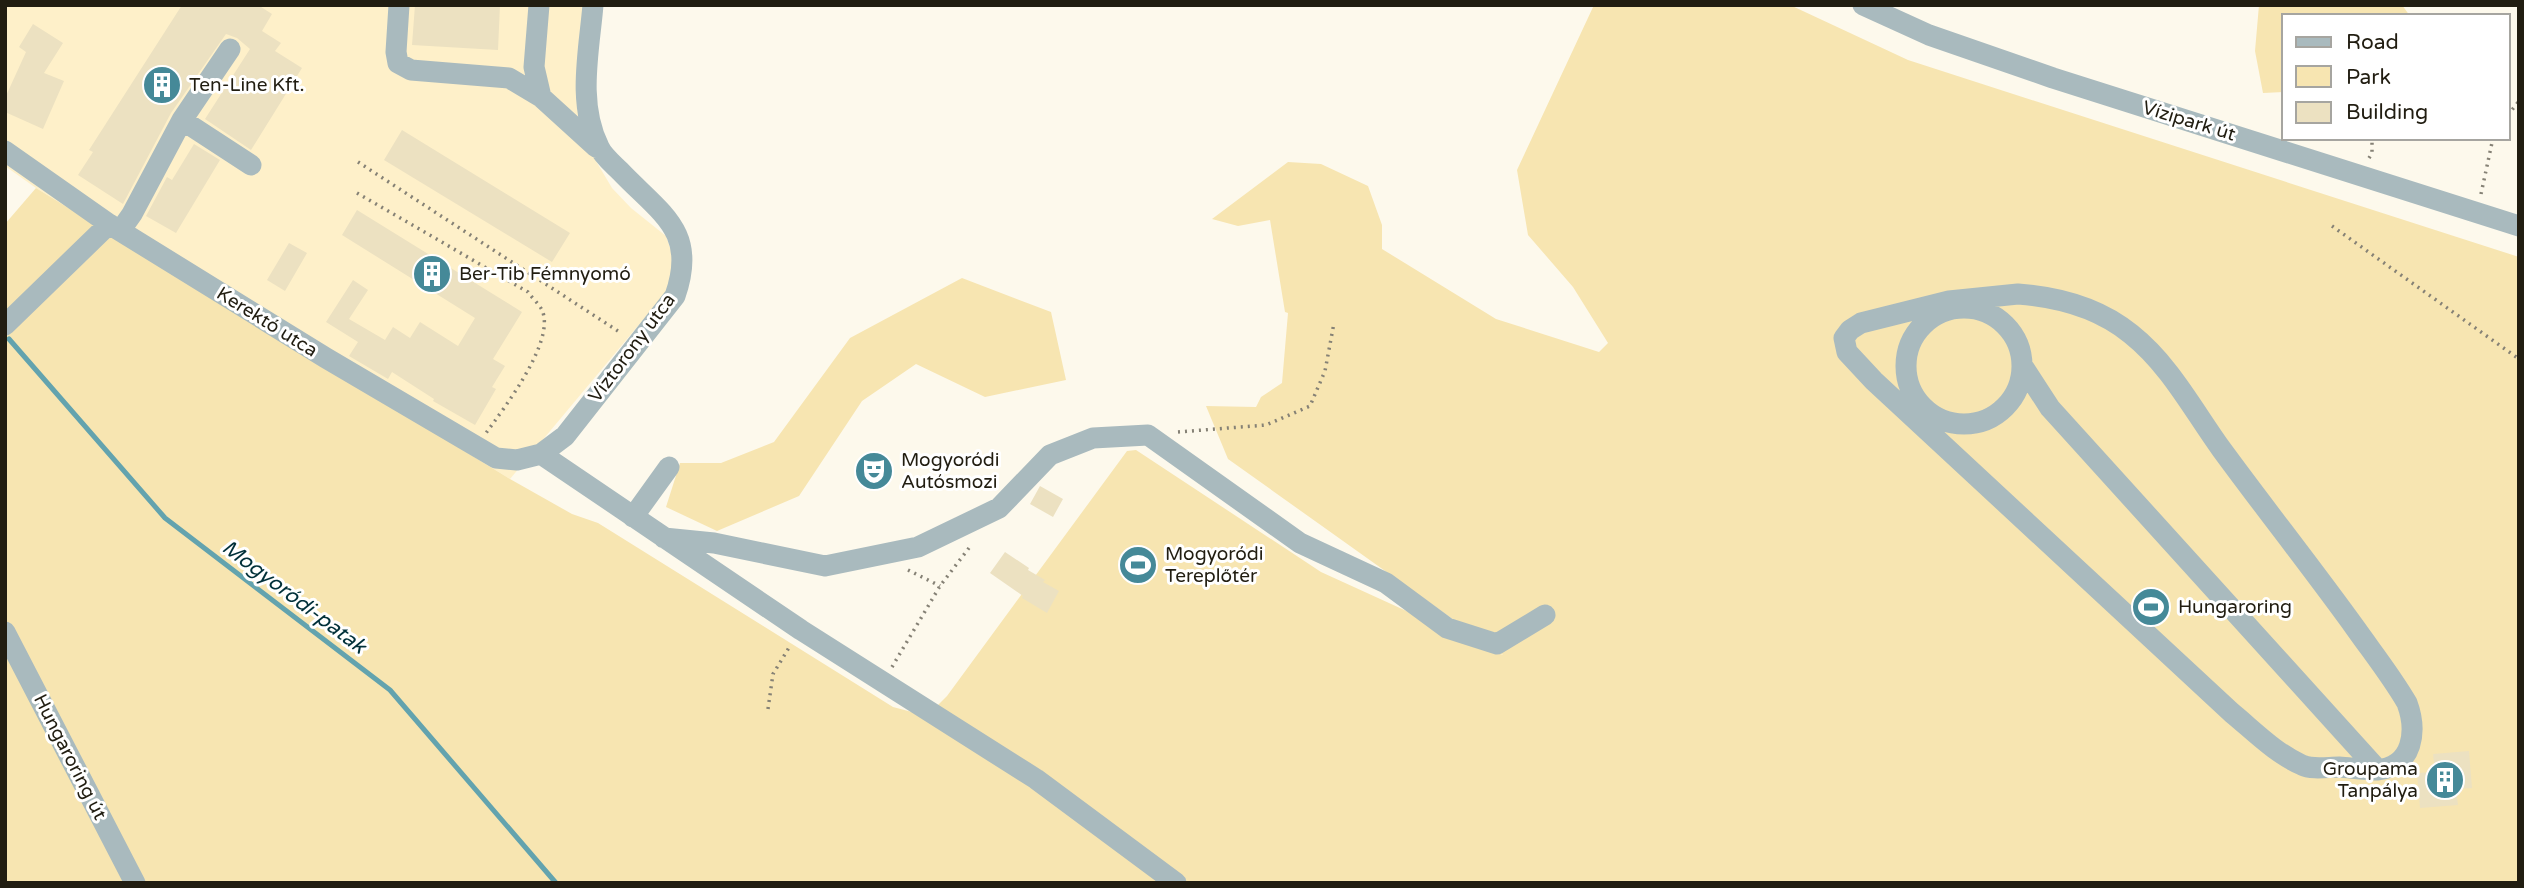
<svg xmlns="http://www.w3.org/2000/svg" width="2524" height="888" font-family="'Varela Round',sans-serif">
<rect width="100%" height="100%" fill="#fdf9ec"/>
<path fill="#fef0c9" d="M5 5H583L596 161 612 188 631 208 666 236 675 262 673 284 510 479 36 188 5 166Z"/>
<path fill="#f7e5b1" d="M1594 5H1790L1908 60 2519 257V883H5V224L36 188 510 479 572 514 598 523 893 707 927 716 947 696 1127 451 1136 450 1321 572 1503 655 1228 459 1206 406 1256 407 1261 397 1282 383 1288 313 1285 312 1270 220 1238 226 1212 219 1288 162 1321 164 1368 186 1382 225V249L1496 319 1599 352 1608 343 1573 287 1528 235 1517 170Z
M2259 5H2402L2410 16H2284V92L2263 93 2255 51Z
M962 278 1051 312 1066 380 985 397 916 364 862 401 799 496 717 531 666 507 680 463H721L774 442 850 338Z"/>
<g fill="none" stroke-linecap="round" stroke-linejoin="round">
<path stroke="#63a3ae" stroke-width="5" d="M9 339 165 518 390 690 556 883"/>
</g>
<path fill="#ece1c1" d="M182 5H258L272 14 262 31 281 43 275 51 302 68 251 150 205 119 250 49 237 38 226 34 171 113 123 204 78 175 93 152 89 150Z
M415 5H500L498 50 412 45Z
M33 24 63 43 44 73 64 81 43 129 5 112V98L26 52 19 47Z
M402 130 570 233 552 262 384 160Z
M194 144 220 160 176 233 146 216 167 177 172 180Z
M357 210 522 312 493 359 505 366 492 387 496 389 475 425 433 401 434 399 392 372 388 379 349 356 358 342 326 322 353 280 368 290 349 319 385 340 393 327 410 338 420 322 458 346 475 318 342 235Z
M289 243 307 253 285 291 267 280Z
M1040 486 1063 499 1053 517 1030 504Z
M1005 552 1029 568 1028 570 1045 580 1043 582 1059 591 1047 613 1022 598 1023 596 990 573Z
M2469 751 2472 788 2456 789 2458 805 2420 808 2417 773 2435 772 2433 754Z"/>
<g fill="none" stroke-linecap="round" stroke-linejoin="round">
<path stroke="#858175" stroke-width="3.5" stroke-dasharray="2 5" stroke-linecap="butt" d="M2508 115 2519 101
M2369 158 2372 153V138
M358 162 621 333
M357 193 528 292C532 298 539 304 542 310 556 341 504 408 486 433
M2481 194 2493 138
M2332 226 2519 359
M1178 432 1266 425 1310 406 1325 371 1334 323
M908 570 940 586
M892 667 940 586 972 544
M768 709 773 674 790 646"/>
<path stroke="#a9babe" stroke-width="21" d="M399 5 396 52 398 63 411 70 509 78 541 97 596 147
M539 5 534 67 541 97
M1863 5 1929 35 2053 78 2519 226
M182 120 251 165
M5 151 109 224 326 358 496 458 517 460 541 454 565 436 675 296C698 231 661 214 620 171 613 164 603 156 599 147 577 103 589 52 593 5
M120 231 132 214 182 120 230 49
M2018 294C2059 297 2098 307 2131 334 2170 365 2193 410 2222 450 2266 510 2312 568 2356 629 2373 653 2392 677 2407 703 2417 730 2414 767 2377 770 2365 770 2352 768 2339 767 2328 767 2312 770 2302 765 2275 753 2254 731 2232 713L1874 381 1847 352 1844 338 1850 330 1861 323 1949 301Z
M1906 366a58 58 0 1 1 116 0a58 58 0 1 1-116 0Z
M5 325 109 224
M2022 365 2050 408 2378 770
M541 454 801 630 1036 779 1176 883
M633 517 669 467
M664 538 714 543 825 566 918 547 999 508 1050 455 1093 438 1148 435 1300 543 1386 583 1447 628 1497 644 1545 615
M5 632 135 883"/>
</g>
<defs>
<symbol id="building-disc" viewBox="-11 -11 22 22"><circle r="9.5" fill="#458998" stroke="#fff"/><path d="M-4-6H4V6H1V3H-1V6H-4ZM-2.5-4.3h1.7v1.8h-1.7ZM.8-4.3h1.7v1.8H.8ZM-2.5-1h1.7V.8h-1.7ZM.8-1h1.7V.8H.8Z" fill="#fff"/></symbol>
<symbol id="theatre-disc" viewBox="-11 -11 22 22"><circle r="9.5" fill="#458998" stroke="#fff"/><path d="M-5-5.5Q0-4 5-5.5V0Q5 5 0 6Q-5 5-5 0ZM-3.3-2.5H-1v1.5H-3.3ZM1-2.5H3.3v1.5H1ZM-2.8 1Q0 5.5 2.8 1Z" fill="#fff"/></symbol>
<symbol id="stadium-disc" viewBox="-11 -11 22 22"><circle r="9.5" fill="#458998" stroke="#fff"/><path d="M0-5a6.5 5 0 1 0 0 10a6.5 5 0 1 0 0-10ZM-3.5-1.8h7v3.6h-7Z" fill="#fff"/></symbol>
</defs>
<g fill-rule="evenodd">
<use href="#building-disc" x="140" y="63" width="44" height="44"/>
<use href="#building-disc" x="410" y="252" width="44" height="44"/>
<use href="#theatre-disc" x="852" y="449" width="44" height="44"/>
<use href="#stadium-disc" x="1116" y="543" width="44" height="44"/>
<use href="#stadium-disc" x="2129" y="585" width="44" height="44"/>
<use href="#building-disc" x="2423" y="758" width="44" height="44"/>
</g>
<g text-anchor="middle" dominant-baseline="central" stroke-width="6" stroke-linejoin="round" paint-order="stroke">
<g font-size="19" fill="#211d11" stroke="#fff" text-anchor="start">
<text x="189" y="85">Ten-Line Kft.</text>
<text x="459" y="274">Ber-Tib Fémnyomó</text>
<text x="901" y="460">Mogyoródi<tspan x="901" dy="22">Autósmozi</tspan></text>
<text x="1165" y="554">Mogyoródi<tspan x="1165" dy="22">Tereplőtér</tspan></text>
<text x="2178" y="607">Hungaroring</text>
<text x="2418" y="769" text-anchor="end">Groupama<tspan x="2418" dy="22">Tanpálya</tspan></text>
</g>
<g font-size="19" fill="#211d11" stroke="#fff">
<text transform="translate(2189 121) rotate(17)">Vízipark út</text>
<text transform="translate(267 322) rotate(32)">Kerektó utca</text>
<text transform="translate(632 348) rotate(-53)">Víztorony utca</text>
<text transform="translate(70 757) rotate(63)">Hungaroring út</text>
</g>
<g font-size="21" font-style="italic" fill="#013039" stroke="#fff">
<text transform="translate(294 597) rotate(37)">Mogyoródi-patak</text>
</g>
</g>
<rect width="2524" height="888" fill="none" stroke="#211d11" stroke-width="14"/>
<rect x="2282" y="14" width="228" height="126" fill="#ffffff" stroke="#a6a5a0" stroke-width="2"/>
<rect x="2296" y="37" width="35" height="10" fill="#a9babe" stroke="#a6a5a0" stroke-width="2"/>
<text x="2346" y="49" font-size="21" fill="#211d11">Road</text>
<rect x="2296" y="66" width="35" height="21" fill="#f7e5b1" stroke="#a6a5a0" stroke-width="2"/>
<text x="2346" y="84" font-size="21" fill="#211d11">Park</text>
<rect x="2296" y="102" width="35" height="21" fill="#ece1c1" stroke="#a6a5a0" stroke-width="2"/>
<text x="2346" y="119" font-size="21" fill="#211d11">Building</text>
</svg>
